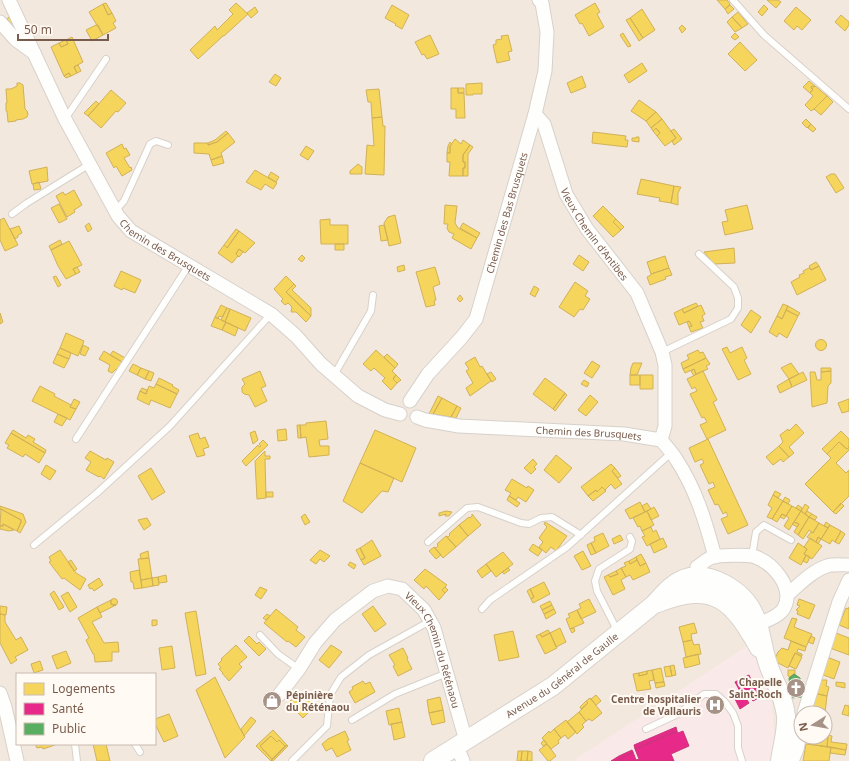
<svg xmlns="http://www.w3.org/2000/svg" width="849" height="761" font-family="'Noto Sans',sans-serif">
<rect width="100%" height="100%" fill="#f9f5f0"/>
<path fill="#f2e8de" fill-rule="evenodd" d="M0 0H849V761H0ZM17 674H155V744H17ZM801 713H825V737H801Z"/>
<path fill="#fae9e9" d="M750 644 771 694 777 761H573Z"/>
<path fill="#f6d55c" stroke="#d1b158" d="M717 0H727L730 4 725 9Z
M767 0H778L781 2 776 8Z
M106 3 112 13 108 15 103 4Z
M236 3 248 14 224 36H223L198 59 190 50 215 26 217 30 233 14 229 10Z
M595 3 600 12 597 14 604 27 589 36 582 23 580 24 575 15Z
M103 4 108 15 112 13 116 21 113 23 116 28 103 35 89 12Z
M392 5 409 15 402 29 395 25 396 24 385 18Z
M730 5 734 9 728 14 725 9Z
M764 5 768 9 762 16 758 12Z
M255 7 258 12 251 18 247 13Z
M796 7 811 20 802 30 797 26 794 30 784 21Z
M642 9 655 30 643 38 630 18Z
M738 12 748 24 742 28 732 17Z
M11 15 15 21 10 24 7 19Z
M841 15 849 22V25L845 31 835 22Z
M732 17 742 28 735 32 727 22Z
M630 18 643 38 639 41 626 20Z
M96 25H98L103 35 92 41 86 30Z
M682 25 686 29 682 33 679 28Z
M623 33 631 46 628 47 620 35Z
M735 33 739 37 735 40 731 37Z
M430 35 439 54 427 59 424 54 422 55 415 42Z
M508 35 512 51 508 52 510 60 497 63 493 45 496 44V40L502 39 501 36Z
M72 37 83 62 74 67 77 73 71 76 69 73 64 76 51 47 59 43 61 47 68 44 66 40Z
M66 40 68 44 61 47 59 43Z
M740 42 757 60 745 71 728 54Z
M642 63 647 71 629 83 624 75Z
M78 65 81 71 77 73 74 67Z
M69 73 71 76 66 78 64 76Z
M275 74 281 78 276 86 269 82Z
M582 76 586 87 571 93 567 83Z
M809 81 815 86 814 87 812 86 811 88 813 89 810 93 803 87Z
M17 83H20L23 85 25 109 27 111 28 114 27 117 23 119 16 120V121L8 122 7 111H6V103H7L6 89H11L17 86Z
M482 83V94H473V95H466V84Z
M812 86 814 87 815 86 827 96 814 109 811 111 805 105 813 96 810 93 813 89 811 88Z
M451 88H458V93H464L465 118H456V109H451Z
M458 88H464V93H458Z
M379 89 382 117 372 118 371 102H368L366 90Z
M111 90 126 103 118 112 116 111 101 128 88 116Z
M827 96 833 102 821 115 814 109Z
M639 100 656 112 646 121 631 111Z
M96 101 99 104 88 116 84 113Z
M656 112 662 119 651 128 646 121Z
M382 117 383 126H385L384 175 365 174 367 145 374 146 372 118Z
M662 119 676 138 665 146 657 136 660 133 656 128 653 131 651 128Z
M806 119 811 124 807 128 802 123Z
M811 124 816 129 813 132 808 128Z
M656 128 660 133 657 136 653 131Z
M674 129 682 139 674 145 672 141 676 138 671 131Z
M226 131 228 133 217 142 208 145V143L215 140Z
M593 132 626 136 625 140H628L627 147 592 143Z
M228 133 235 142 221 153 222 156 211 160 209 154 194 153V143H208V145L217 142Z
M636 137H639V142L632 141V138H636Z
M455 139 461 144 463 140 470 145 463 155V162H465V168H463V176H449L450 162H447V153H450V146Z
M450 142 452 144 450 146V153H447L448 146Z
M122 144 124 149 126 148 130 155 124 158 130 168 131 167 132 170 122 176 116 166 114 168 106 153Z
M470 145 473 147 468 154V176H463V168H465V162H463V155Z
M306 146 314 151 308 160 300 155Z
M222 156 224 163 213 166 211 160Z
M358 164 362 167V174H350V171Z
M47 167 48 181 32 184 29 171Z
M255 170 277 183 273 189 265 184 261 190 246 182Z
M271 172 279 177 276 182 268 177Z
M831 174H835L844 188 836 193 826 177Z
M641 179 674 186 671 203 659 201 660 198 637 194Z
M39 182 41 189 34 190 33 184Z
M674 186 681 187 678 193V205L671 203Z
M74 190 82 205 74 210 75 212 67 217 56 196 63 192 65 195Z
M59 204 67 219 59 223 51 208Z
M445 205 457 206 455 223 458 228 477 238 471 249 452 238 454 234 449 232 447 228 448 224H444Z
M747 205 753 229 725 235 722 222 728 221 725 210Z
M603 206 616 219 613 222 621 230 613 237 593 216Z
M395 215 401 243 389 246 384 223 388 217Z
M4 218 18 245 5 251 0 240V220Z
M330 219V225H348V244H321L320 220Z
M616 219 624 227 621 230 613 222Z
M89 223 92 229 88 232 85 226Z
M463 223 480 233 477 238 460 228Z
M384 225 388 240 381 241 379 226Z
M19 226 22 233 18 235V237L15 239 10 229Z
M236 229 239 231 227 248 224 245Z
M239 231 255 243 245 253 239 249 236 254 238 256 232 263 218 253 224 245 227 248Z
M60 240 62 244 51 250 49 246Z
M69 241 82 265 73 269 76 274 66 279 58 266 51 250Z
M335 244H344V250H335Z
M734 248 735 263 714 264 704 252Z
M239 249 243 252 239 257 236 254Z
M302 255 305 258 302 262 298 259Z
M579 255 589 262 583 271 573 264Z
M665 256 669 268 651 274 647 262Z
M816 262 819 266 811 270 809 266Z
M404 265 405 270 398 272 397 267Z
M819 266 826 280 797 295 791 282 800 277 799 275 804 273 803 271 809 268 811 270Z
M77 267 80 272 76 274 73 269Z
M435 267 440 284 433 287 436 300 434 301 435 305 426 307 416 272Z
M669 268 672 275 665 277 666 279 650 285 647 277 651 275V274Z
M121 271 141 280 135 293 123 288 122 290 114 286Z
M56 276 61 285 58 287 53 277Z
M286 276 294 284 286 292 311 316 306 322 296 312H291L292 307 288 303 285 305 281 301 283 299 274 289Z
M575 282 588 291 585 296 590 299 583 310 580 309 574 317 559 307Z
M294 284 296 286 292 290 311 308V316L286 292Z
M534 286 539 289 535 297 530 294Z
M460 295 463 299 460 302 457 299Z
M696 303 698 306 684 313 682 309Z
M783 304 788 306 782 319 777 316Z
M221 305 227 308 222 317 219 316 218 319 215 317Z
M701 305 705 314 702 316 704 321 700 322 703 328 691 332 689 327 692 326 689 321 679 325 674 313 682 309 684 313Z
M788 306 800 313 798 316 786 310Z
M227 308 230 309 225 322 221 320Z
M230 309 251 318 245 331 225 322Z
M751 310 761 317 751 333 741 325Z
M786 310 798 316 787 338 779 333 777 337 769 332 777 316 782 319Z
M0 313 3 322 0 324Z
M215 317 226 322 222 330 211 326Z
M689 321 692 326 689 327 687 322Z
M226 322 238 328 235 336 222 330Z
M66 333 84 341 78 356 60 348Z
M815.5 345a5.5 5.5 0 1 1 11 0a5.5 5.5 0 1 1-11 0Z
M83 345 89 348 85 356 80 354Z
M727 347 730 353 742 347 747 358 744 360 751 374 738 380 722 349Z
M60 348 71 353 69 359 57 354Z
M376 350 395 368 392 371 396 375 393 379 397 383 391 390 382 381 385 378 374 368 371 371 363 364Z
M698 350 700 353 703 352 706 358 683 369 681 363 689 359 687 355Z
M104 351 124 363 120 371 116 369 112 373 108 371 110 365 99 359Z
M113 351 127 359 124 363 110 355Z
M57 354 69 359 64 368 53 363Z
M387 354 398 364 395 368 384 357Z
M475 357 480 367 482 366 491 381 470 396 466 388 473 383 466 371 469 369 465 363Z
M706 358 710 364 706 366 708 369 696 374 694 369 685 373 683 369Z
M592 361 600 366 592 378 584 373Z
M633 363H642L637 375H630L631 368Z
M791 363 799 374 789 379 781 368Z
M133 364 141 368 137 375 129 371Z
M141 368 149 371 145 379 137 375Z
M821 368H831V371L821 372Z
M694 369 696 374 694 376 691 371Z
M149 371 154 373 151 381 145 379Z
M260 371 266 386 261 388 267 401 255 407 249 395 244 394 242 392V387L245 384 242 379Z
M703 371 717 400 713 402 726 430 707 439 700 425 707 422 704 417 702 418 690 394 697 391 695 387 692 389 687 379Z
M831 371V383L828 386 827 403 812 407 810 372H815L817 380H821V372Z
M491 372 496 379 492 382 487 374Z
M803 372 807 380 792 387 789 379Z
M396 375 401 380 397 383 393 379Z
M630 375H640V385H630Z
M640 375H653V389H640Z
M159 378 173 385 172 386 179 390 177 394 156 384Z
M545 378 565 393 553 409 533 394Z
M789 379 792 387 780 393 777 386Z
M584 380 589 383 587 387 581 384Z
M156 384 177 394 170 408 151 400 149 405 137 399 140 391 146 394 149 386 154 388Z
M40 386 55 394 54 396 71 405 70 407 76 409 70 420 32 401Z
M142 388 147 390 146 394 140 391Z
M565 393 567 395 555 411 553 409Z
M590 395 598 402 586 416 578 410Z
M438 396 442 398 433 414H429Z
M442 398 457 406 451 417 433 414Z
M74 399 80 402 76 409 70 407Z
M849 399V411L842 413 838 403Z
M457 406 461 408 456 418 451 417Z
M58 414 67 418 62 426 54 422Z
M326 421 328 439 319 440 320 446H329V455L309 457 306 437 301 438 300 425H306V423Z
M796 424 804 433 789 447 794 453 789 457 779 446 783 442 780 435 788 429 789 431Z
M297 425H300L301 438H298Z
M286 429 287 440 278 441 277 430Z
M13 430 26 438 28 435 35 439 33 442 46 450 45 453 11 433Z
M375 430 416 448 402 482 360 463Z
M255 431 258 440 253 444 250 433Z
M841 431 849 439V447L847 449 839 442 827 454 822 449Z
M11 433 45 453 39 463 25 454 23 457 7 448 9 445 5 443Z
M198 433 200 439 205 437 209 447 203 449 205 455 197 457 189 436Z
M708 439 748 525 728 534 721 519 728 516 726 512 723 514 718 504 715 505 708 490 715 487 713 482 709 484 700 465 704 463 702 459 695 462 689 448Z
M263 440 268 445 246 466 242 461 258 445 259 447 261 446 259 444Z
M839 442 847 449 849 447V450L836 463 846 473 849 470V496L833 512 805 484 831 458 827 454Z
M779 446 789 457 783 462 781 459 773 465 766 457Z
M90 451 106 460 107 458 114 462 104 479 100 476 99 477 86 470 91 462 85 458Z
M265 451V456H270V459H265L266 498 257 499 255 461Z
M556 455 572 468 559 483 544 470Z
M533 459 537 464 534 467 536 469 531 474 524 468Z
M360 463 394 478 388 492 382 491 362 513 343 501Z
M611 464 615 468 612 471 622 484 615 489 611 484 605 490 602 487 597 492 596 490 588 496 581 487Z
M46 465 56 471 50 480 41 474Z
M151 468 165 492 152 500 138 476Z
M615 468 621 476 618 478 612 471Z
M512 479 527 488 528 486 534 490 526 502 518 497 516 500 509 496 511 493 505 490Z
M602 487 606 491 593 501 588 496 596 490 597 492Z
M775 491 781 494 778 498 773 495Z
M266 492H273V497H266Z
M773 495 783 501 772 519 767 517 772 508 768 505Z
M509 496 520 503 517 507 507 500Z
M785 497 790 500 788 504 783 501Z
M783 501 792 506 786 516 782 514 777 522 772 519Z
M640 502 645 512 630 519 625 510Z
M647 503 651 509 645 512 642 506Z
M841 503 844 506 836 514 833 512Z
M805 504 809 507 805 514 801 511Z
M798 505 802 508 801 511 796 508Z
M0 506 23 514 26 522 20 533 17 531 21 522V520L1 509 0 510Z
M792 506 801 511 789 530 784 526 789 518 786 516Z
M654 507 659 516 651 520 647 511Z
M1 509 21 520V522L17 531 3 524V526H0Z
M446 511 452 512 449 516H445L446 514 439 516V513Z
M647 511 654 525 642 531 640 526 638 527 633 518Z
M801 511 809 517 798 535 794 532 799 524 794 522Z
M807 511 812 514 809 517 805 514Z
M305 514 310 522 305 525 301 517Z
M472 514 481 525 468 536 459 525 469 517 470 518 472 516Z
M782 514 786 516 784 519 780 517Z
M812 514 817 517 815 520 809 517Z
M809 517 819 523 813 533 809 530 803 539 798 535Z
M147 518 151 525 144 530 138 520Z
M545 522 567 536 556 551 551 547 546 553 539 547 543 542 539 538 547 527 544 524Z
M794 522 799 524 797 527 792 524Z
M826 522 830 525 828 528 824 526Z
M819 523 828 528 821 539 818 537 816 542 807 537 811 532 813 533Z
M3 524 14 530 9 531 0 529V526H3Z
M459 525 468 536 456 547 446 536 448 537 450 535 449 534Z
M830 525 841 531 835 542 832 540 830 544 821 539Z
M651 527 653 532 656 530 660 539 647 546 642 537 645 536 642 531Z
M841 531 845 534 839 544 835 542Z
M603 533 609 546 596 553 591 543 595 541 594 537Z
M620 535 623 540 614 544 612 539Z
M446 536 456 547 443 558 434 547 436 548 438 546 437 544Z
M818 537 821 539 818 544 816 542Z
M663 538 667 547 654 553 650 544Z
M810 538 822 546 812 559 804 554 807 549 804 547Z
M372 540 381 556 364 565 361 560 365 558 360 548Z
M591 543 596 553 591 555 587 545Z
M798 543 807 549 804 554 806 555 801 565 789 558Z
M533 544 542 550 538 556 529 550Z
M434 547 441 555 436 559 429 551Z
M360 548 365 558 361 560 356 550Z
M60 550 76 573 86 579 80 590 64 578 62 579 49 562 51 561 49 557Z
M320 550 330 556 324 562 320 559 316 564 310 560Z
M148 551 149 558 141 559 140 554Z
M583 551 591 566 582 570 574 556Z
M503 552 513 564 496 577 486 564Z
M641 554 646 563 640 566 636 557Z
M806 555 810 557 807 563 803 561Z
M636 557 637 560 630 564 629 561Z
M149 558 152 578 141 580 138 559Z
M71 560 77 569 74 571 68 562Z
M637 560 640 566 646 563 650 572 633 580 630 575 626 577 621 568 626 566 624 563 629 561 630 564Z
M350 562 356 565 354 569 348 565Z
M486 564 491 571 482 578 477 571Z
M508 568 510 570 504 574 502 572Z
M621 568 626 577 621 580 625 589 613 595 604 577 608 575 610 577 618 574 616 571Z
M425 569 447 585 442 590 445 593 439 600 426 586 424 589 414 580Z
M139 570 142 588 134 589 133 582H131L130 572Z
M616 571 618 574 610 577 608 575Z
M166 575 167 582 159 583 158 577Z
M158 577 159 585 153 586 152 578Z
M99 578 103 585 94 591 92 588 90 589 88 585Z
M152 578 153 586 142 588 141 580Z
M544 582 550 594 533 603 531 599 534 597 530 589Z
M260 587 267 590 261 599 255 595Z
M445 587 448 590 445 593 442 590Z
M530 589 534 597 531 599 527 591Z
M54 591 64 607 59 610 50 594Z
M68 592 77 607 70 612 61 596Z
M110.5 602a3.5 3.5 0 1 1 7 0a3.5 3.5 0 1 1-7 0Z
M589 599 596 612 581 619 577 610 581 608 579 604Z
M799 599 815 605 809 619 797 614 798 611 796 610 800 606 797 605Z
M111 600V604L116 605 100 613 97 607Z
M550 601 552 605 542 610 540 606Z
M552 605 554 609 544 614 542 610Z
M0 606 7 607 6 615 0 614Z
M373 606 386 624 375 632 362 614Z
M97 607 102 617 92 622 104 643 118 642 119 652H112V661L95 662 94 654H93L86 640 89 638 78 618Z
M849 607V629L839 625 846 608 848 609Z
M276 609 298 627 296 630 305 637 296 647 288 641 287 642 264 623Z
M554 609 556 613 546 619 544 614Z
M577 610 584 623 570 629 566 619 570 617 568 614Z
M196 611 206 674 196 676 185 613Z
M0 614 5 615V622L16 640 21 637 28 650 15 657 17 660 11 664 0 643Z
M267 614 270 616 266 620 263 618Z
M792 618 797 619 794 627 812 634 806 647 784 638Z
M152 620H157V625L152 626Z
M694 623 697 633 691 634 692 640 683 642 679 627Z
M560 628 566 642 556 647 550 633Z
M574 628 575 631 572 633 570 629Z
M548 630 550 633 542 637 540 634Z
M513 631 519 657 499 661 494 635Z
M550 633 557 648 545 654 536 636 540 634 542 637Z
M836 633 849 638V655L830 648Z
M249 636 257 644 259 642 266 649 259 656 244 641Z
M811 636 815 638 813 644 808 642Z
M692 640 694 645 699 644 701 654 686 657 683 642Z
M791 641 806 647 805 651 798 649 797 652 802 654V656L795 653 788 668 774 661 778 652 782 648 788 650Z
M236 645 247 657 239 664 242 667 229 681 222 673H223L219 669 221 668 218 664 222 660 221 659Z
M331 645 342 652 329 668 319 660Z
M172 646 175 668 162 670 159 648Z
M403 648 408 658 407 659 412 669 398 676 393 666 395 665 389 655Z
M66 651 71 663 57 669 52 656Z
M795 653 802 657 796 669 789 666Z
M698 654 700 664 685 668 683 658Z
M827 657 840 662 834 679 821 674Z
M40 661 43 670 34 673 31 664Z
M674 665 676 675 672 676 670 666Z
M670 666 672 676 666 677 664 667Z
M661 668 664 682 655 683 652 670Z
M652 670 654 680 649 681 651 689 637 691 633 674 639 673V676L647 674V671Z
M788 670H795V675L790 677 788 676Z
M647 671V674L639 676V673Z
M215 677 239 727 245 737 225 758 196 690Z
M820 680H827L826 686 829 687 827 696 813 693Z
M363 681 365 684 370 682 375 692 355 703 349 692 353 689 352 687Z
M664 682 665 686 656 688 655 683Z
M836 682 845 683V688L836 686Z
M300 692 315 706 303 718 288 703Z
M813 693 827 696 825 713 810 711Z
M596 695 601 701 596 705 591 699Z
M440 697 443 710 429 713 427 700Z
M590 698 602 713 592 721 589 719 586 721 579 712 588 703 586 701Z
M586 701 588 703 581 709 580 707Z
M845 705 849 706V716L842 714Z
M399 708 402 722 389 725 386 711Z
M443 710 445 722 432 725 429 713Z
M579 712 586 721 582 725 584 727 577 734 567 722Z
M169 714 178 736 164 742 155 724V719Z
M251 717 256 721 244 736 241 729Z
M825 719 830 720 827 747 809 744 810 737H825Z
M566 720 576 732 568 739 565 735 561 738 554 729Z
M402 722 405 737 394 740 391 724Z
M554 729 561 738 558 741 559 743 551 749 542 738 549 731 550 733Z
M273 730 287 745 285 746 279 740 277 742 271 736 260 746 272 759 271 761 256 746Z
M345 731 349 740 347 741 351 750 337 757 332 748 326 751 322 744 328 739Z
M828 735 832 736 831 742 847 744 846 750 827 747Z
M271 736 277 742 279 740 285 746 272 759 260 746Z
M544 740 547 744 543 746 541 743Z
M35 744H55V745L43 749 42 747 37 748Z
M93 744H106L110 761H97Z
M547 744 556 756 550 761H548L539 750Z
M806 744 831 747 829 761H803Z
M287 745 288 746 273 761H271Z
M831 747 846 750 845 755 830 753Z
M518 751H522L521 761H517Z
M522 751H528L527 761H521Z
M528 751 532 752V761H527Z"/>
<path fill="#e7298a" stroke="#c63878" d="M749 675 752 682 755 681 762 693 761 694 762 696 753 701 751 698 747 700 749 703 740 709 734 697 741 693 735 682Z
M676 727 677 731 635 749 634 745Z
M677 731 678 733 683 731 689 746 671 754 674 761H616L633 752 636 760 639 759 635 749Z
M632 750 633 752 616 761H611L619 756Z"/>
<path fill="#5aae61" stroke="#64955b" d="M794 674 800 678 802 697 791 698 789 678Z"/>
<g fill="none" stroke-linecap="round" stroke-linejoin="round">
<defs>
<path id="lane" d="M733 0 764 35 849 109
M65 119 106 59
M115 211 124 201 150 144 156 141 168 145
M12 214 27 203 90 164
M662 352 731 319 738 308V298L734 287 699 254
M334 375 371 311 373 295
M76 439 189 265
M428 542 467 508 478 507 521 523 529 524 541 518 552 517 581 535
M34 545 97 493 170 426 271 314
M752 556 756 532 764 525 791 540
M482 609 490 600 567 547 671 453
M618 632 597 591 595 581 599 569 630 549 632 541 630 537
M260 635 278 654 299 669
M352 720 395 694 447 673
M646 729 678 714 704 694H716L725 702 733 713 738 726V748L742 761
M75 744 77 761
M135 744 140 752
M292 761 327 726 330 695 341 677 369 655 430 621"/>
<g id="street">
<path id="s1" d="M9 0 65 119 118 216 131 231 271 314 296 336 321 364 358 396 385 410 400 414"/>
<path d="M0 22 16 40 34 53"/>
<path id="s2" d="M535 114 544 124 566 194 587 229 637 293 662 352 665 365V426L661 440"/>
<path id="s3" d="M410 401 428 374 462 337 476 319 535 114 545 71 547 32 542 3 539 0"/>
<path id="s4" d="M417 417 425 420 459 426 624 434 661 440C666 446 672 452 676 459 696 489 706 523 715 557"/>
<path d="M701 584 697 577V567C702 564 707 559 712 557 719 555 746 555 753 556 772 562 795 587 784 608 780 616 767 620 759 624L751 621"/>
<path d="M788 594C800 584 812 571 827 566 834 564 842 565 849 565"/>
<path d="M0 693 5 707 17 761"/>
<path id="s5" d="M279 695 299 669 315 643 335 620 373 591 388 586 402 589 424 610 434 628 466 741"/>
<path d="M804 713 839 602 849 580"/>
<path d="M457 747 463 761"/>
<path d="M793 759 797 749 801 727"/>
</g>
<g id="secondary">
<path d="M658 603C714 581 732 600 759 648"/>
<path id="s6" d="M433 761 553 686 653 605C662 596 671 584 683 579 709 569 743 590 754 614 762 630 762 647 768 664 774 682 784 696 786 716 787 731 782 746 780 761"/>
</g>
</defs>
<use href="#lane" stroke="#d7d1cb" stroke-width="8"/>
<use href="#street" stroke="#d7d1cb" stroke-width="15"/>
<use href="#secondary" stroke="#d9d2cb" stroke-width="20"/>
<use href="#lane" stroke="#fefefd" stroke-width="6"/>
<use href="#street" stroke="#fefefd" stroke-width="13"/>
<use href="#secondary" stroke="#fefefd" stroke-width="18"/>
</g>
<defs>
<symbol id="church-disc" viewBox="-11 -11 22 22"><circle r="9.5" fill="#a69286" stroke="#fffaf3"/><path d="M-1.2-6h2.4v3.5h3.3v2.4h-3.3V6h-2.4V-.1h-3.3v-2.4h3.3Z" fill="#fff"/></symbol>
<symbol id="shop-disc" viewBox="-11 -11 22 22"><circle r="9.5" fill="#a69286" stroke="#fffaf3"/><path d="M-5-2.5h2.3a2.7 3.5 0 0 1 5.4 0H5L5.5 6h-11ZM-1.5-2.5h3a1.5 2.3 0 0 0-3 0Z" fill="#fff"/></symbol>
<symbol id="hospital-disc" viewBox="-11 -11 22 22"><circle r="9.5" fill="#a69286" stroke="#fffaf3"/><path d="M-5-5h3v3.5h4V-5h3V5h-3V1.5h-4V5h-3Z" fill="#fff"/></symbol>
</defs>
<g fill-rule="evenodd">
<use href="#church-disc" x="785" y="677" width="22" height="22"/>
<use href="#shop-disc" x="261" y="690" width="22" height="22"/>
<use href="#hospital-disc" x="704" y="694" width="22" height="22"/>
</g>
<g text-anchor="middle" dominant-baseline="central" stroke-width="4" stroke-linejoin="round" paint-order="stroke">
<g font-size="10" fill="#7a5c4d" stroke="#fffaf3">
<text stroke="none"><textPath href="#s3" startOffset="216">Chemin des Bas Brusquets</textPath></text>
<text stroke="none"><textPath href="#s2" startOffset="136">Vieux Chemin d'Antibes</textPath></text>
<text stroke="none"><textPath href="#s1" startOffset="301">Chemin des Brusquets</textPath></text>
<text stroke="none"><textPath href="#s4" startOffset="173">Chemin des Brusquets</textPath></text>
<text stroke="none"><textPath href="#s5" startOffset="242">Vieux Chemin du Réténaou</textPath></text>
<text stroke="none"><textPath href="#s6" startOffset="155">Avenue du Général de Gaulle</textPath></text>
</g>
<g font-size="10" font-weight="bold" fill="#7a5c4d" stroke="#fffaf3" text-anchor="end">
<text x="782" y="682">Chapelle<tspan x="782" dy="12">Saint-Roch</tspan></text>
<text x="286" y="695" text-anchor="start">Pépinière<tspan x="286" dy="12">du Réténaou</tspan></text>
<text x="701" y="699">Centre hospitalier<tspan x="701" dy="12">de Vallauris</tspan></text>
</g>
</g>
<rect x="16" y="673" width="140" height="72" fill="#fffaf3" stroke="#cabbb1"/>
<rect x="24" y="683" width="20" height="12" fill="#f6d55c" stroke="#cabbb1"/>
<text x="52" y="693" font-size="12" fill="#7a5c4d">Logements</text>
<rect x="24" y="703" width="20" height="12" fill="#e7298a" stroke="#cabbb1"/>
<text x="52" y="713" font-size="12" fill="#7a5c4d">Santé</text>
<rect x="24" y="723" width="20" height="12" fill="#5aae61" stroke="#cabbb1"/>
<text x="52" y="733" font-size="12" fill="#7a5c4d">Public</text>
<g transform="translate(813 725) rotate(259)"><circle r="19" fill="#fffaf3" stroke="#cabbb1"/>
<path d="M0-3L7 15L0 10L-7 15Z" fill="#a69286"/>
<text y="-6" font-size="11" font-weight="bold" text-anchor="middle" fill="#7a5c4d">N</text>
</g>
<path d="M18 34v6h90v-6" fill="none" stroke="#7a5c4d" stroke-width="2"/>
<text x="24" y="34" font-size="12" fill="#7a5c4d" stroke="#fffaf3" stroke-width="3" paint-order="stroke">50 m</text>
</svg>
